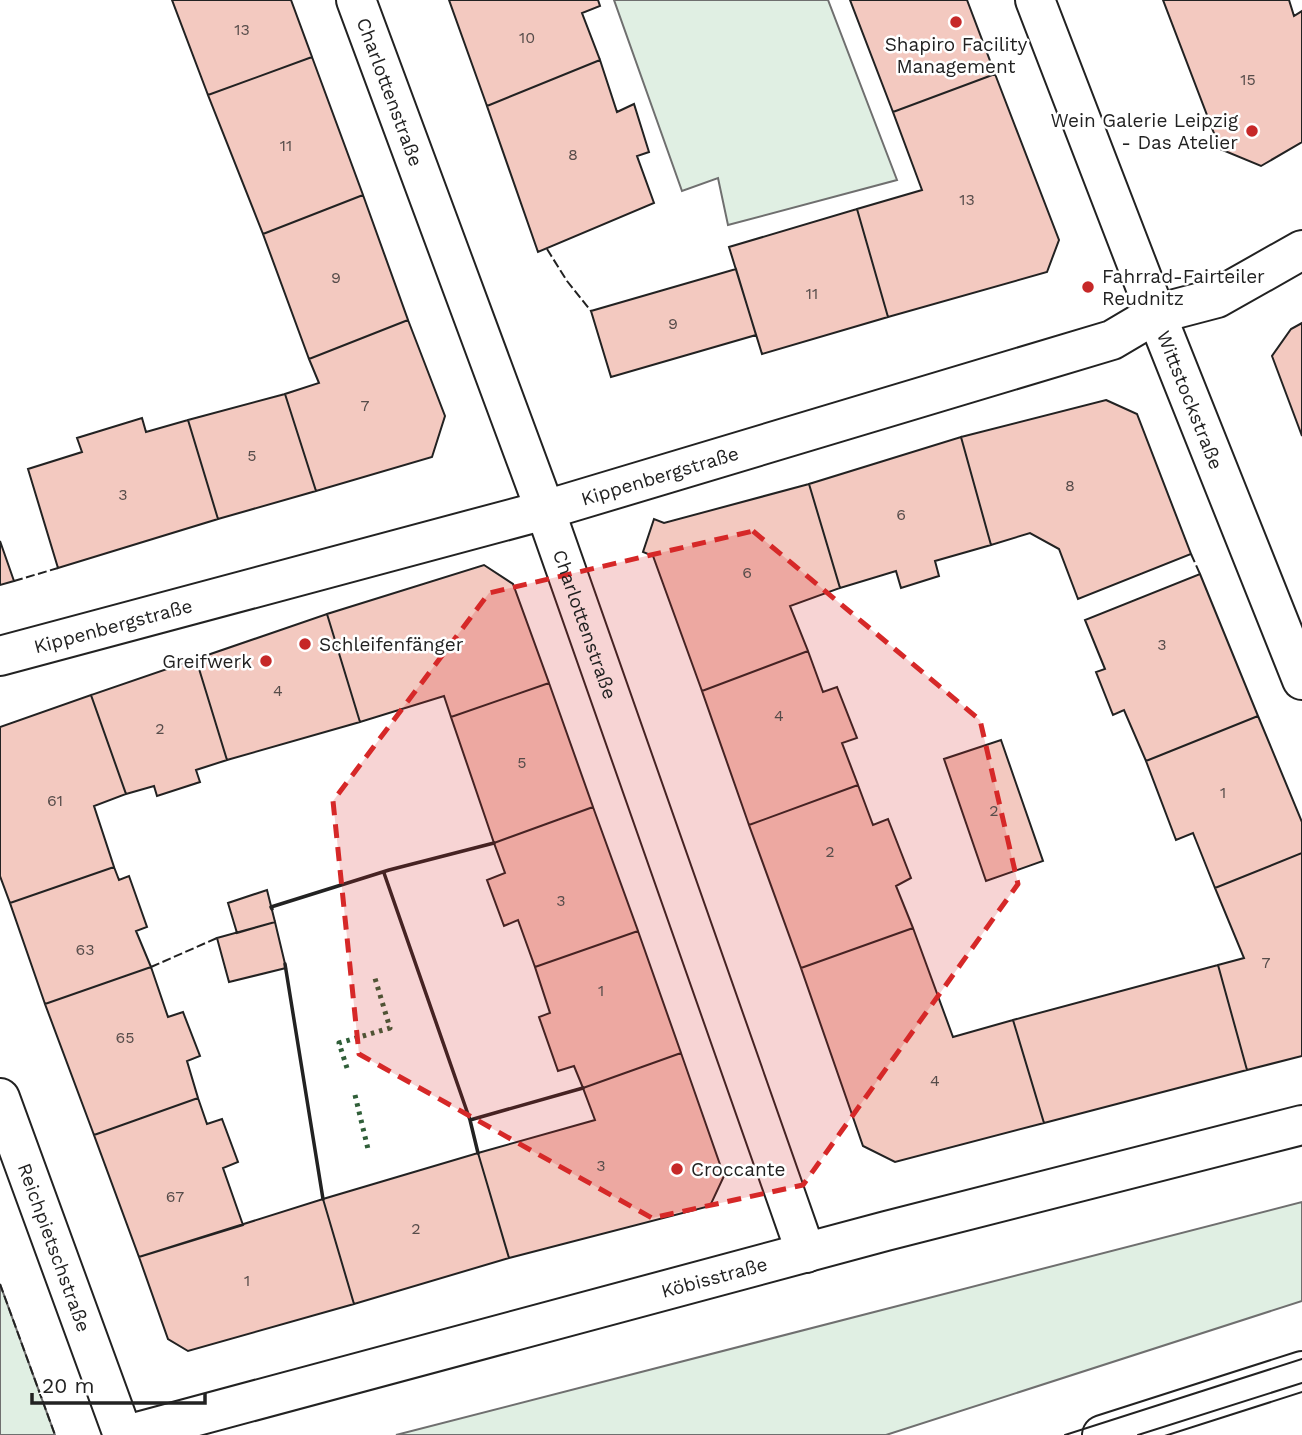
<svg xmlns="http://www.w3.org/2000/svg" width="1302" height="1435" font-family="'Work Sans',sans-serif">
<rect width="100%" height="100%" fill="#fff"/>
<path fill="#e0efe3" stroke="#6f6f6f" stroke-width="2" d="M614 0H828L897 180 728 225 718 178 682 191Z
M1302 1202V1301L886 1435H396Z
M0 1284 55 1435H0Z"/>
<path fill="#f3c9c0" stroke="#222" stroke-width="2" d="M172 0H291L312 57 208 95Z
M449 0H598L600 6 582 13 600 60 487 106Z
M850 0H967L995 74 893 112Z
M1163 0H1289L1294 16 1302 11V142L1261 166 1220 149Z
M312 57 363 195 263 234 208 95Z
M600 60 617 112 634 104 649 152 637 156 654 203 538 252 487 106Z
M995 74 1059 240 1047 272 888 317 857 209 922 190 893 112Z
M363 195 408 320 309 359 263 234Z
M857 209 888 317 762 354 729 247Z
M736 269 756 335 611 377 591 311Z
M408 320 445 416 432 457 316 491 285 394 319 383 309 359Z
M1302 323V436L1272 356 1291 329Z
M285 394 316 491 218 519 188 420Z
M1106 400 1137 414 1191 554 1078 599 1059 549 1030 533 991 545 961 437Z
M142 418 146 432 188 420 218 519 58 568 28 469 82 452 77 438Z
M961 437 991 545 935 561 939 576 901 588 896 571 840 588 809 484Z
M809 484 840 588 790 606 808 651 702 691 653 556 643 552 654 519 664 523Z
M0 541 14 581 0 585Z
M484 565 513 584 549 683 451 717 444 696 360 722 327 614Z
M1200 574 1258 716 1146 761 1124 710 1113 715 1096 672 1105 669 1085 620Z
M327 614 360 722 227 760 196 659Z
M808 651 823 692 837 687 857 738 842 743 858 785 749 825 702 691Z
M196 659 227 760 196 770 200 782 157 796 154 786 126 794 91 695Z
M549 683 593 807 494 843 451 717Z
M91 695 126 794 94 806 114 867 10 903 0 876V727Z
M1258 716 1302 822V853L1215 888 1193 833 1176 840 1146 761Z
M1001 740 1043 861 986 881 944 759Z
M858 785 873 825 888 819 911 878 896 886 913 928 801 968 749 825Z
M593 807 638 931 535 967 518 920 504 926 487 880 505 873 494 843Z
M1302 853V1056L1247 1070 1218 965 1244 958 1215 888Z
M114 867 119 880 129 876 147 927 136 931 151 967 45 1004 10 903Z
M267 890 275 922 237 933 228 903Z
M275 922 286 968 229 982 217 938Z
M913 928 953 1037 1013 1020 1044 1123 895 1162 863 1146 801 968Z
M638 931 681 1053 583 1088 574 1066 558 1071 539 1017 550 1013 535 967Z
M1218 965 1247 1070 1044 1123 1013 1020Z
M151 967 168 1017 183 1012 200 1056 187 1061 198 1098 94 1135 45 1004Z
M681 1053 724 1176 710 1206 509 1258 478 1153 595 1120 583 1088Z
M198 1098 207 1124 222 1119 238 1162 223 1168 243 1225 139 1257 94 1135Z
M478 1153 509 1258 354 1304 323 1199Z
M323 1199 354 1304 188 1351 168 1339 139 1257Z"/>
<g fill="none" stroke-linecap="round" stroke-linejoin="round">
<defs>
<g id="minor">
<path id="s1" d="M356 0 545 510 806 1253"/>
<path id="s2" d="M1035 0 1156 314 1302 680"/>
<path id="s3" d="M0 656 545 510 1112 340 1156 314 1217 298 1302 250"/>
<path id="s4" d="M0 1098 123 1435"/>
<path id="s5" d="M126 1435 886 1231 1302 1125"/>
</g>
<path id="major" d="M1102 1435 1302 1371"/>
</defs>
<use href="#minor" stroke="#222" stroke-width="42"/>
<use href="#major" stroke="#222" stroke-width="42"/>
<use href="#minor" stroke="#fff" stroke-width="38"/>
<use href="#major" stroke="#fff" stroke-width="38"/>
<path stroke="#222" stroke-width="2" d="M1065 1435 1302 1359
M1138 1435 1302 1383"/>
<path stroke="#2f5e38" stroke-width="5" stroke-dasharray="3.5 5" stroke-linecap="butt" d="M347 1068 339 1043 390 1028 374 975
M355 1095 368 1149"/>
<path stroke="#222" stroke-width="2" stroke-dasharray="9 3.5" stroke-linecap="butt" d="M547 249 567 281 591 311
M1191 554 1200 574
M14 581 58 568
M151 967 217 938
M0 1284 55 1435"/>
<path stroke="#222" stroke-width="3.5" d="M384 873 470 1120 478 1153
M272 909 271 907 389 870 494 843
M285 964 323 1199
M470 1120 583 1088"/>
</g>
<path fill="#d62828" fill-opacity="0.2" stroke="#d62828" stroke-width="5" stroke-dasharray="14 9" stroke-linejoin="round" d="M753 531 980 720 1018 884 803 1185 652 1218 359 1054 333 801 489 593Z"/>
<g fill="#c62828" stroke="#fff" stroke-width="2.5">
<circle cx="956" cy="22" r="7"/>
<circle cx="1252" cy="131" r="7"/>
<circle cx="1088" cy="287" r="7"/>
<circle cx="305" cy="644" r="7"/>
<circle cx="266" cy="661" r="7"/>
<circle cx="677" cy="1169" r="7"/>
</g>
<g text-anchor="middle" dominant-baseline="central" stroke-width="5" stroke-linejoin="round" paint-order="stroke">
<g font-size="16" fill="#564c4a">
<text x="242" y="29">13</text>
<text x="527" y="37">10</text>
<text x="1248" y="79">15</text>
<text x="286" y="145">11</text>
<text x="573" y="154">8</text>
<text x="967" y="199">13</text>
<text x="336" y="277">9</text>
<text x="812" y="293">11</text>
<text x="673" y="323">9</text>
<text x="365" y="405">7</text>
<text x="252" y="455">5</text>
<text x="1070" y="485">8</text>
<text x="123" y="494">3</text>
<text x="901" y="514">6</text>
<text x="747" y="572">6</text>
<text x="1162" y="644">3</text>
<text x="278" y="690">4</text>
<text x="779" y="715">4</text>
<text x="160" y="728">2</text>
<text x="522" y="762">5</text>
<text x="1223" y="792">1</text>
<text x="55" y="800">61</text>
<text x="994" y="810">2</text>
<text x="830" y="851">2</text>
<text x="561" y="900">3</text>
<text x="85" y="949">63</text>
<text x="1266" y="962">7</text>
<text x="601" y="990">1</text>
<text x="125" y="1037">65</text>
<text x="935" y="1080">4</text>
<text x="601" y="1165">3</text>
<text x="175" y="1196">67</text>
<text x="416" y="1228">2</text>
<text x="247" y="1280">1</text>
</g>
<g font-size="19" fill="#222" stroke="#fff" text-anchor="start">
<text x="956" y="44" text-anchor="middle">Shapiro Facility<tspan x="956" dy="22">Management</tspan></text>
<text x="1238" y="120" text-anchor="end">Wein Galerie Leipzig<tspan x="1238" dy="22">- Das Atelier</tspan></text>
<text x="1102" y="276">Fahrrad-Fairteiler<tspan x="1102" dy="22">Reudnitz</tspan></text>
<text x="319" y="644">Schleifenfänger</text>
<text x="252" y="661" text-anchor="end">Greifwerk</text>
<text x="691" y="1169">Croccante</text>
</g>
<g font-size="19" fill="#222" stroke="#fff">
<text stroke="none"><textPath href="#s1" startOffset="98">Charlottenstraße</textPath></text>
<text stroke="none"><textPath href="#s2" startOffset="429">Wittstockstraße</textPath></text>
<text stroke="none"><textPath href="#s3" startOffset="684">Kippenbergstraße</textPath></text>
<text stroke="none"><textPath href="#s1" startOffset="665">Charlottenstraße</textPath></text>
<text stroke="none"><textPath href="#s3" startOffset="117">Kippenbergstraße</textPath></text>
<text stroke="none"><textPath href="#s4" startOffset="159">Reichpietschstraße</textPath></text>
<text stroke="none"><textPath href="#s5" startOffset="609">Köbisstraße</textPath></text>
</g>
</g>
<path d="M32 1393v10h173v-10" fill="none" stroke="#222222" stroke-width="3.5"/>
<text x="42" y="1393" font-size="21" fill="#222222" stroke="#ffffff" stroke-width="5" paint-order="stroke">20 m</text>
</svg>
